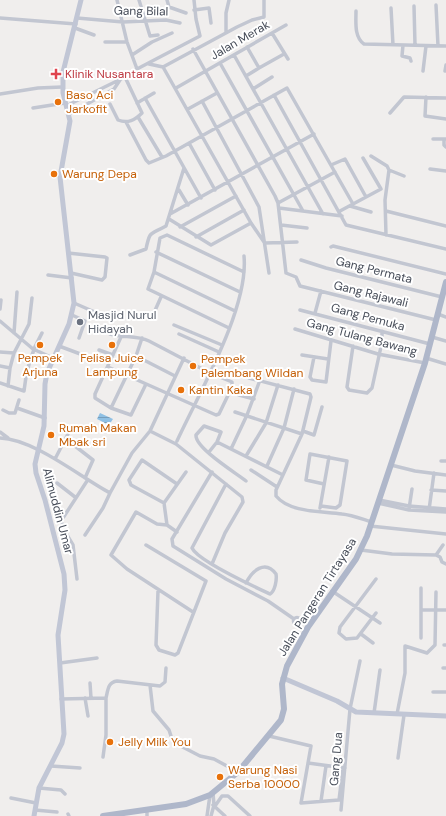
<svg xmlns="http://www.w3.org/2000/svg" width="446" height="816" font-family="'DM Sans',sans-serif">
<defs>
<pattern id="water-rules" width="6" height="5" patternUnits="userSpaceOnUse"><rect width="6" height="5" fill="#8fc0e4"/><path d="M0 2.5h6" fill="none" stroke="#779ebc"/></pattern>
</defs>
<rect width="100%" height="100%" fill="#f0eeed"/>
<path fill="url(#water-rules)" d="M100 413 113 419 109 425 97 419Z"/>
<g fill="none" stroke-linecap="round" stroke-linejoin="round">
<path stroke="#c2c6d1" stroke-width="3.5" d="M117 0 127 42 137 69
M139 0 150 36 158 35
M167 0 169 7 186 13
M436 5 438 46
M414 6 415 45
M391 8 393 45
M194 10 209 8 211 23
M356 11C356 22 354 37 364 44L446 46
M0 18 76 24
M77 18 123 22 166 20 180 23
M75 28 94 35
M226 33V13L229 0
M272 33 288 59
M105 42H127
M403 45 402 56 410 58 411 61
M193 49 275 196 278 203 286 273 296 277 300 286 436 320
M132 55 152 42 172 33
M234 55 323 214
M220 63 303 211
M149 64 163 67 237 27 252 20 264 17V0
M163 67 251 223 264 242
M259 68 284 54
M423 71 426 46
M445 71 446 65
M246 76 259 68 247 47
M176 88 286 25
M253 89 272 77
M0 94 38 88 62 87
M274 95 346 225 446 249
M426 97 425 116 446 119
M145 98 201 198
M202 101 259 207 269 273
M137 103 154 93
M110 104 118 120C128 124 135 120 142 113L125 77
M66 106 125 77 137 69 200 36 196 19 194 0
M33 108 65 103
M188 109 217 93
M390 113 404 97 446 98
M69 114 114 89 120 80
M138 117 162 157
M126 122 146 160 149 163 166 156 287 88 353 204
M433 139H446
M444 139V145L446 147
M189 143 215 190
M371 156 387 166 389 170 404 176
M331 165 345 159 366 197
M430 169 446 171
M179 190 188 205
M278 203 335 172
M350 206 371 212
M279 208 342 216
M340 211 381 189 363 158
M386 211 446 226
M170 214 314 134
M169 219 211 245 251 223
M281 225 307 228
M180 227 236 196
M386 235 385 200 389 170
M196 237 244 210
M265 243 297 242
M331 247 333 246 446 274
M156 252 240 292
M68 253 105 257 107 258 105 277 102 280 71 273
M130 255 146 249C150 230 150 235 166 226L184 168
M301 260 326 268 442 297
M154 272 235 311
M48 275 72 278
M74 303 97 313
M0 309 1 300
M300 310 430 344
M315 313 321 291
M438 314 446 317
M72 315 85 321 79 338
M153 315 161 297
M0 321 33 349 53 358
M174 325 222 345
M229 328 148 289 154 272 160 238 167 235 244 272
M295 329 378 354 425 363
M14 333 17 292
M179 334 219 352
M121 337 95 394V398L111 408 131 415 146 384
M432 337 446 341
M59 346 83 355
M353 346 347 387 349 390 367 393 372 388 382 342V331
M99 350 113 355
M0 352 14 353
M302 355 328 359
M136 356 175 376
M314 357 310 377 312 380 326 382 331 341
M426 358 446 364
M0 366 10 368
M108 367 216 415 219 414 232 387V382L210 373 149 341C136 335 123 338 110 334
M249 378 310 394 311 397 302 434 276 490V496C290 513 322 511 342 514 352 515 362 519 372 522
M0 383 24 391C26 369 31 352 42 333
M8 386 10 368 14 353 29 324 32 298
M239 395 254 399
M17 408 45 418
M111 408 136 356 142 338
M3 410 9 413H15L19 400
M235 412 302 434
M150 431 176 444 242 497 243 502 225 533 212 564
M303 431 314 435 322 407
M0 432 8 438
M0 438C34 439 80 477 110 493L132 453 150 431 184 358
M66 439 93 460 85 478
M177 441C199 393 249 308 244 256
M217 442 283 475
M231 449 247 415 260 380
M209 452 217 442 221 432 204 426 196 435C195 448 236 473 246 481
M246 456 266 423 278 385
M55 459 70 430
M441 461H446
M391 465 415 471 446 475
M267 466 284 428 294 389
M251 470 277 487
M212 472 172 539 173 546 226 579 268 601 294 619
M57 483 75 497
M177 484 142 460 129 480 131 485 164 503 186 472
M226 484 192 548C198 561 255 587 270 594 275 591 277 580 276 574 265 559 252 571 246 583
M431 490 446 491
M379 500 409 506 446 509
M164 503 167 525
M378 503 409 510 446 512
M321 506 336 508 340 505 347 461 310 454 306 480 324 484
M320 508 329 457
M409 509 412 489
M429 510 434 473
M370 526 446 534
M177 532 167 525 157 524 136 512 111 555 127 569 193 612
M85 535 103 508 110 493
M146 545 206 581 178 653 175 655 159 650 156 645 158 591
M361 550 392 554 436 555 440 557 442 562 446 564
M436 555 443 545
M77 579 73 545 64 530 61 521 87 481
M332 591 380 623
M421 610H446
M376 613 357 638 346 639 339 633 340 627 376 579
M293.5 621a3.5 3.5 0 1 1 7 0a3.5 3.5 0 1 1-7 0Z
M361 634 373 643
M421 638V588
M444 645H446
M60 663 97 658
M443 668H446
M90 683 91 698
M150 685 153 711 169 730 173 742 200 756 214 759 238 772
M433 692H446
M85 698 88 716
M61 699 106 698C108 690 108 682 117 681L160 686 165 682 166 668
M374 713 380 670
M397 714 405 673V646L427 653 435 645 436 592
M269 736 311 746 301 803 339 800 343 768
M103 757 106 735V698
M398 758 404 715
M308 763 345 768
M51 766 80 768
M39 788 61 790 65 794
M11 798 36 803
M321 801 326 766
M213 805 225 816
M215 806 222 796H228L250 816
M35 810 57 812
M147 810V816
M341 810 350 709 360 661
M68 814 69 816
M207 816 210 795
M211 816 214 805 213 793"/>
<path stroke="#c1c6d5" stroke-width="5" d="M283 678 337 701 356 712 446 716
M34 816 39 788 62 743 64 734 58 635 65 590 64 574 45 500 36 473 35 464 44 426 45 384 47 373 69 324 74 303 60 177 70 121 63 93V72L81 0"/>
<path stroke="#afb7ca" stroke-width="6" d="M103 816 186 804 210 795 238 772 281 720 284 709 282 684 287 666 308 627 356 559 367 536 425 363 446 282"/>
</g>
<path fill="#e0444e" stroke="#fff" stroke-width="1.5" d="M54 68h4v4h4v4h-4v4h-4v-4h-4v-4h4z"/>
<g fill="#e8710a" stroke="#fff" stroke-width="1.5">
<circle cx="58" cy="102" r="4"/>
<circle cx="54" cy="174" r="4"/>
<circle cx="40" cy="345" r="4"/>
<circle cx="112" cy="345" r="4"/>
<circle cx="193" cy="366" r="4"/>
<circle cx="181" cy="390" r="4"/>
<circle cx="51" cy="435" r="4"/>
<circle cx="110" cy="742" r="4"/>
<circle cx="220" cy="777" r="4"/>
</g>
<circle fill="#6b7280" stroke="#fff" stroke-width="1.5" cx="80" cy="322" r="4"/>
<g text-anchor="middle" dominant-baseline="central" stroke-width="4" stroke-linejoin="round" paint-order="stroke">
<g font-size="12" fill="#474d59" stroke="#fff">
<text transform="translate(141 11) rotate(1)">Gang Bilal</text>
<text transform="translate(240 40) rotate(-30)">Jalan Merak</text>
<text transform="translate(374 270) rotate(14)">Gang Permata</text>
<text transform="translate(371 294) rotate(14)">Gang Rajawali</text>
<text transform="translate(368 317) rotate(15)">Gang Pemuka</text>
<text transform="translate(362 337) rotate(15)">Gang Tulang Bawang</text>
<text transform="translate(58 511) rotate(75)">Alimuddin Umar</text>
<text transform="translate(317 597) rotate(-58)">Jalan Pangeran Tirtayasa</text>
<text transform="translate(336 759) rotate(-85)">Gang Dua</text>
</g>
<g font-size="12" fill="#be3a42" stroke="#fff" text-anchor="start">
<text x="65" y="74">Klinik Nusantara</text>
</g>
<g font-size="12" fill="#c56008" stroke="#fff" text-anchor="start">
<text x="66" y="95">Baso Aci<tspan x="66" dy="14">Jarkofit</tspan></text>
<text x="62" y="174">Warung Depa</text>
<text x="40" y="358" text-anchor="middle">Pempek<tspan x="40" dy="14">Arjuna</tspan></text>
<text x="112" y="358" text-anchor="middle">Felisa Juice<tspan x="112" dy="14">Lampung</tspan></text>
<text x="201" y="359">Pempek<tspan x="201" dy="14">Palembang Wildan</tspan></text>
<text x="189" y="390">Kantin Kaka</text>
<text x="59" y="428">Rumah Makan<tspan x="59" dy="14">Mbak sri</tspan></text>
<text x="118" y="742">Jelly Milk You</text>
<text x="228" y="770">Warung Nasi<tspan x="228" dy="14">Serba 10000</tspan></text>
</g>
<g font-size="12" fill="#5b616d" stroke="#fff" text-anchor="start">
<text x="88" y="315">Masjid Nurul<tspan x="88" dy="14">Hidayah</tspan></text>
</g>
</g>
</svg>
